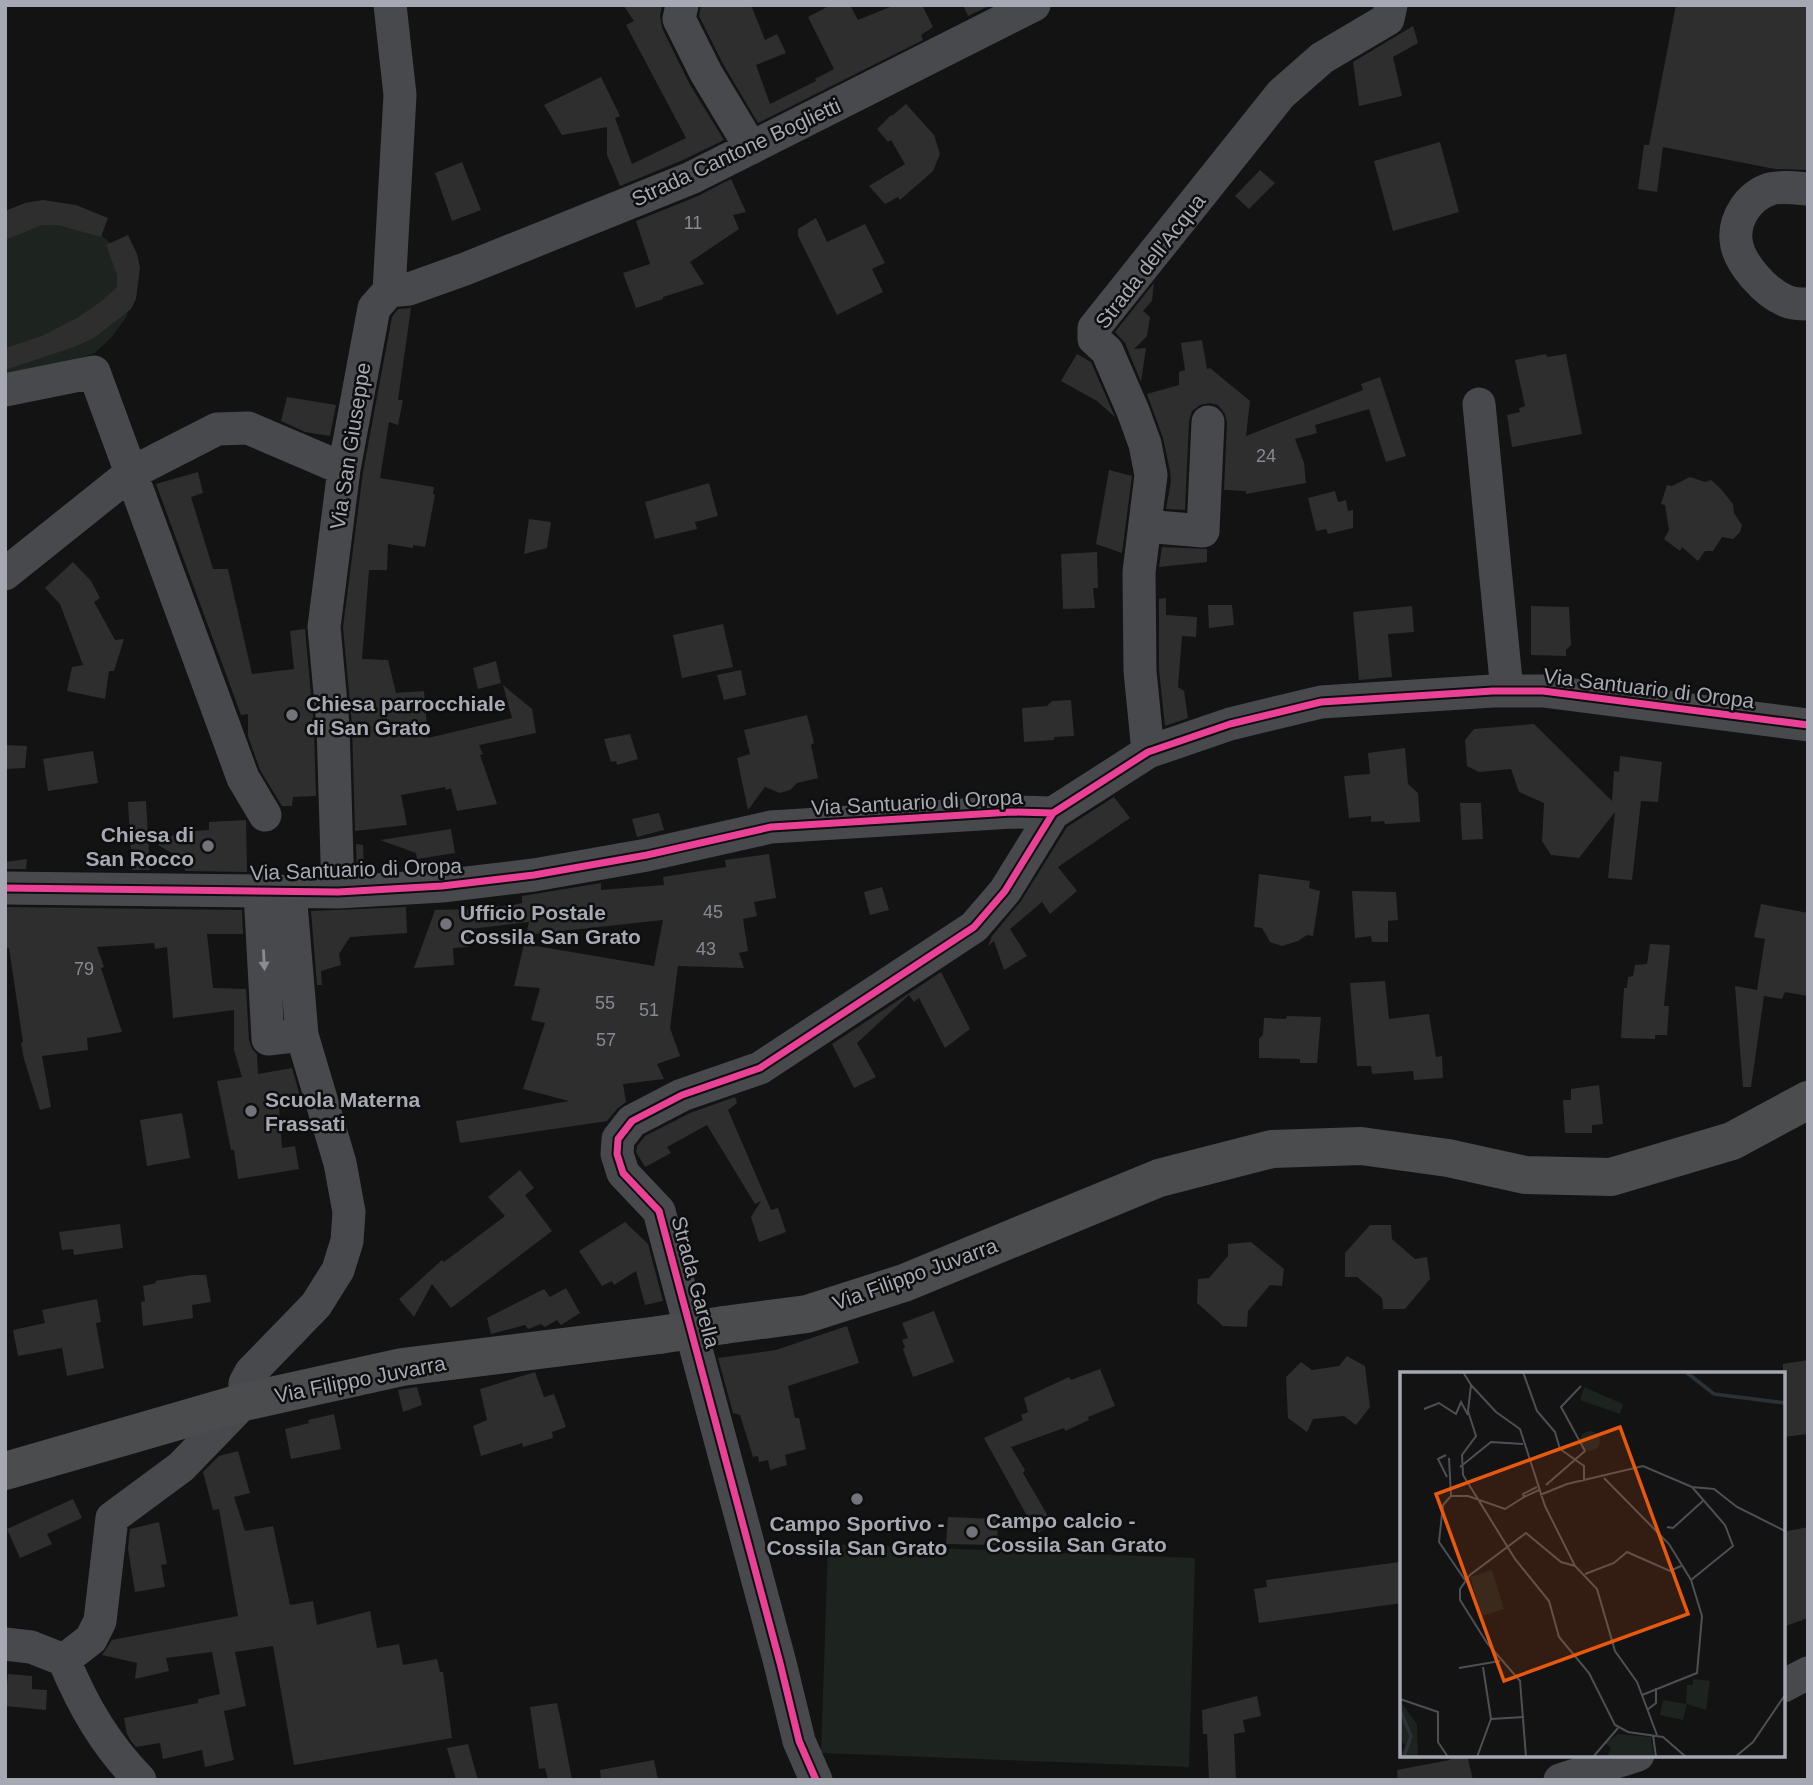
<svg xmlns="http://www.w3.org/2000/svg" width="1813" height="1785" font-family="Helvetica,sans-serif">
<rect width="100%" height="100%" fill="#131314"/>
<path fill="#1d231e" d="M69 219 98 232 118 250 132 293 127 316 111 338 95 353 5 382V234L41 223Z
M828 1544 1195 1558 1189 1767 821 1753Z"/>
<path fill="#2e2e2f" d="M623 5H662L660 16 662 28 689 83 724 140 683 160 620 186 607 155V127L562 135 544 105 601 77 620 116 615 118 632 164 686 138 626 25 634 21Z
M701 5H751L765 40 777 34 786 53 756 65 770 104 816 81 815 79 834 69 808 17 831 5H850L858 20 895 5H922L933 27 921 35 923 40 758 123 723 64 699 16Z
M963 5H991L968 16Z
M1676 5H1808V170L1775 169 1663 147 1657 192 1638 189 1644 145H1651H1649Z
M1413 26 1418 43 1393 57 1402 96 1359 106 1353 62Z
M906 104 934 135 940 154 933 171 900 200 898 197 885 204 869 186 905 164 891 140 888 142 877 129 891 115 892 116Z
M1440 142 1459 212 1393 231 1374 161Z
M462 162 481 210 452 221 435 173Z
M1260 170 1275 183 1249 209 1235 196Z
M731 179 746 212 733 215 739 229 690 262 704 284 663 297V299L636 308 623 273 650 264 636 221 698 196Z
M43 200 76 205 108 218 101 237 58 225H42L5 240V211L25 203Z
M816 218 827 242 865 224 885 263 872 269 883 292 837 315 798 236V229Z
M128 235 137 254 140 268 136 299 131 309 94 338 74 347 5 370V348L42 336 77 318 103 300 117 287V275L106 245Z
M1154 283 1152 301 1143 311 1150 317 1147 336 1134 349 1146 348 1141 382 1125 343 1115 332Z
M411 308 398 400H403L398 425 389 422 380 478 434 487 433 494 435 495 425 547 413 545V548L388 544 387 570H369L362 659 388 660 396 693 424 691 428 738 512 718 503 685 532 709 536 733 479 745 483 754 480 755 497 804 457 811 451 788 446 790 445 787 401 795 407 825 355 831 352 725 343 627 363 472 392 317 398 309Z
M1202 340 1207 369 1210 368 1250 401 1246 436 1363 390 1361 384 1380 377 1406 456 1386 462 1369 409 1315 425 1317 433 1295 439 1304 463 1306 483 1246 494V491L1224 490 1227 423 1225 414 1218 405 1210 403 1200 405 1192 411 1189 421 1185 510 1166 509 1171 481 1170 471 1163 438 1147 394 1179 385V372L1185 370 1181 343Z
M1077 354 1091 362 1115 417 1097 401 1061 381Z
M1546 354 1547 357 1566 354 1582 434 1512 447 1507 415 1520 412 1519 408 1525 406 1515 360Z
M287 397 336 405 330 436 305 432 281 421Z
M1109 470 1132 476 1122 553 1096 544Z
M198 472 203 493 191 497 213 569H228L252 674 294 669 290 631 305 629 314 727 316 796 293 797 292 806H282L260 770 248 736V714L241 715 156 484Z
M1690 477 1705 482 1711 480 1721 489 1733 504 1734 513 1742 525 1740 532 1733 539 1722 537 1713 551H1705L1698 561 1682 547 1680 551 1664 539 1669 530 1665 505 1661 504 1667 485 1672 486Z
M709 483 718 516 695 522 697 529 655 539 645 502Z
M1335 491 1338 502 1346 500 1348 511 1353 510V528L1328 534 1326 529 1316 531 1308 498Z
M529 519 551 522 547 548 524 554Z
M1162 547 1207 549V562L1159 567Z
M1097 552 1098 588H1093L1095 608 1063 609 1061 554Z
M73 562 91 581 100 598 94 602 115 640 124 639 114 671H109L105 699 67 691 72 667 83 665 60 604 45 588Z
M1166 598V615L1197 617 1196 637 1182 636 1178 687 1184 691 1188 718 1165 726 1159 670V599Z
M1208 605H1232L1234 625 1209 628Z
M1412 606 1414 632 1388 634 1392 677 1359 680 1353 612Z
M1531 606 1569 607 1571 645 1566 650V656L1531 655Z
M723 624 733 667 682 678 673 635Z
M496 661 501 683 478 689 473 668Z
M741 670 746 695 724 700 717 675Z
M1071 700 1074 736 1054 737V740L1024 742 1022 708 1047 706 1052 701Z
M807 715 814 743 811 745 818 778 797 783 790 790 780 793 765 787 748 810 737 758 750 754 744 730Z
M1534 724 1612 801 1614 771 1619 772 1620 756 1662 762 1658 802 1641 801 1632 880 1608 878 1615 812 1579 858 1551 855 1542 841 1544 803 1519 792 1511 769 1479 772 1467 766 1465 740 1474 729Z
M630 734 638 759 617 765 616 761 611 762 604 739Z
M5 745 27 746 25 768 5 769Z
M1405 748 1408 784 1418 793 1420 822 1385 824 1384 821 1371 822V816L1349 818 1344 776 1370 774 1368 753Z
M93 751 98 783 48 791 43 759Z
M1114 797 1130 818 1058 867 1077 891 1050 914 1042 902 1010 929 1027 956 1004 970 994 941 988 946 992 936 1021 901 1067 827Z
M146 801 150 870H132L128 802Z
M1460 803H1481L1483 839 1462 840Z
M659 813 664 830 637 837 632 819Z
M246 820 247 872 185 871 184 860 158 845 178 832 209 830V822Z
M451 829 455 853 417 859 416 853 380 840Z
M356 844 363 845 364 871 357 872Z
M769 854 776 898 754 902 757 916 743 919 748 951 739 953 744 968 678 966 670 1028 680 1056 657 1064 664 1079 623 1084 626 1102 617 1109 607 1121 460 1143 456 1121 569 1101 523 1089 545 1023 531 1020 540 988 514 986 524 944 654 966 663 920 526 935 529 922 471 929 468 933 469 947 453 948 454 965 414 968 435 910 475 909 513 905 522 903V896L601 883V890L664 885 663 877 726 867 725 860Z
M27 859 26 869H5V862Z
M1259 874 1310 881 1309 888 1320 891 1313 936 1307 935 1298 941 1282 946 1270 942 1262 928 1254 927Z
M882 887 889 910 870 915 864 892Z
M1352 891 1396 892 1398 920 1388 921V942H1372L1371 936 1355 938Z
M1761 904 1808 913V996L1785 992 1782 999 1764 996 1751 1087H1743L1735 986 1757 990 1765 939 1754 937Z
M5 907 242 910 243 934H207L213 988 246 989 249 1040 252 1049 257 1054 258 1074 292 1068 302 1103 279 1107 282 1148 295 1146 299 1169 238 1179 234 1150H231L217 1081 242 1077 234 1050V1010L173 1018 167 947 155 949 154 943 97 947 104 967 101 968 122 1032 87 1038 88 1050 42 1056 51 1107 40 1110 24 1059 21 1043 23 1042 9 948 5 949Z
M406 907 407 933 350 937 339 954 341 965 321 971 322 985H317L311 911Z
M1650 944 1670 945 1664 1006H1669L1667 1035H1655V1039L1621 1038 1624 988H1627L1628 977 1633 976 1635 965 1647 964Z
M941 972 970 1029 945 1048 919 998 914 1002 909 995 857 1043 876 1077 854 1088 832 1044Z
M1385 981 1389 1019 1429 1014 1436 1057 1442 1056 1443 1078 1414 1080 1413 1071 1372 1074 1371 1066H1357L1350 983Z
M1287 1016 1321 1017 1317 1063H1300V1059L1259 1058V1039L1263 1035 1264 1018 1286 1019Z
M1599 1085 1603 1124 1592 1125V1133H1565L1563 1100H1571V1089Z
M735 1097 737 1103 728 1110 771 1210 778 1208 786 1232 759 1242 751 1217 761 1201 755 1204 707 1125 667 1147 671 1153 645 1167 636 1152 637 1146 645 1136 690 1113Z
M182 1113 190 1158 147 1166 140 1120Z
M520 1170 534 1188 525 1195 552 1231 451 1308 432 1284 414 1317 399 1299 442 1260 444 1262 505 1216 488 1197Z
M625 1222 648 1244 663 1301 645 1305 636 1271 614 1285 612 1281 602 1286 579 1251Z
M120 1224 123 1248 74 1255 73 1249 62 1250 59 1232Z
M1370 1225H1391L1392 1239 1415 1259 1427 1257 1430 1279 1405 1309H1383L1382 1298 1357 1277H1345V1253Z
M1251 1242 1284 1269 1282 1286 1270 1285 1248 1311 1247 1327 1223 1326 1197 1303 1198 1279 1209 1278 1228 1256V1244Z
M192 1275H206L211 1302 192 1305 193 1318 143 1326 141 1302 145 1301 143 1286 156 1283 155 1281Z
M566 1288 580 1313 561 1325 557 1320 545 1327 541 1324 528 1329 525 1325 491 1334 487 1318 544 1289 550 1297Z
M97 1299 101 1322 96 1323 104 1368 67 1376 62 1348 18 1356 13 1330 45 1323 42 1310Z
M934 1311 954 1362 913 1377 903 1349 905 1347 902 1340 908 1338 902 1323Z
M847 1326 859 1363 788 1386 795 1418H799L806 1449 785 1455 787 1465 770 1470 768 1460 759 1462 758 1456 753 1457 740 1415 733 1413 718 1358 776 1350Z
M1347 1356 1365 1366 1370 1407 1356 1425 1344 1416 1313 1419 1307 1432 1288 1418 1286 1377 1301 1362 1312 1370 1339 1366Z
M1808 1360V1434L1783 1437V1364Z
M1100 1369 1115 1406 1088 1417 1089 1420 1065 1431 1064 1428 1011 1447 1025 1470 1023 1473 1052 1523 1037 1534 984 1438 1023 1420 1021 1415 1028 1412 1024 1398 1069 1377 1071 1380Z
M535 1372 544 1397 554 1394 566 1427 552 1432 553 1438 523 1447 522 1443 481 1456 473 1426 487 1420 480 1389Z
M417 1387 422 1405 403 1412 398 1390Z
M334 1414 341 1449 291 1459 285 1429 309 1423 308 1420Z
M238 1451 250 1493 234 1497 245 1531 273 1526 290 1605 313 1601 317 1625 370 1611 377 1648 399 1644 403 1665 437 1659 440 1672H443L452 1738 294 1765 273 1646 235 1652 246 1706 224 1711 234 1760 205 1767 202 1750 163 1759 160 1743 136 1747 131 1741 127 1734 124 1718 198 1703V1699L220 1694 212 1652 166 1658 169 1671 135 1679 137 1663 102 1655 112 1640 238 1616 219 1509 213 1510 203 1472 219 1456Z
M73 1499 82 1518 47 1534 52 1544 20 1558 7 1529Z
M948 1517 998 1519 997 1545 946 1544Z
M159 1522 167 1564 161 1565 165 1587 135 1592 128 1549 130 1529Z
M1808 1527V1618L1783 1627V1532Z
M1399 1562 1400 1568H1402V1603L1259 1623 1254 1589 1267 1587 1266 1580Z
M8 1674 32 1676V1689L47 1690 46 1710 5 1706Z
M1257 1696 1261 1716 1243 1720 1245 1732 1234 1734 1236 1780H1209L1207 1734H1203L1202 1710Z
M557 1703 560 1717 572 1780H548L545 1768 539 1769 530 1707Z
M468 1744 478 1780H456L447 1748Z
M1449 1755H1467L1473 1780H1398L1397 1770 1450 1760Z
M654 1760 658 1780H601L600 1770Z"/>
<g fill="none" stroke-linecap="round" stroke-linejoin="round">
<path stroke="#48494c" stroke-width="33" d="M682 5 679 19 706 73 751 148
M1808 189C1797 188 1780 186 1770 189 1749 196 1734 218 1736 240 1738 263 1766 293 1786 301 1792 304 1801 304 1808 304
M389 291 409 289 465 269 691 178 1034 5
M5 390 94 372 243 778 265 815
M1479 404 1507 691
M1145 526 1203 531 1208 422
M5 574 131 473 217 429 248 428 344 469
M1148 752 1140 671 1139 572 1151 475 1145 444 1133 411 1107 351 1094 339V328L1281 94 1322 58 1388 19 1391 5
M5 888 338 892 442 886 534 875 647 855 771 827 1012 812 1053 813 1148 752 1230 724 1321 702 1493 691H1543L1808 725
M260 892 268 1039 302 1035 290 892
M338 892 333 726 324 627 344 469 374 308 389 291 400 95 390 5
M5 1644 31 1647 64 1660
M1783 1686 1808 1673
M140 1780C105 1744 83 1706 64 1660L91 1639 100 1621 112 1518 181 1467 244 1402 245 1383 251 1372 316 1305 338 1270 347 1241 349 1212 340 1163 302 1035
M816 1780 799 1741 780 1663 659 1211 623 1173 617 1154 618 1139 632 1121 682 1095 760 1068 974 927 1005 891 1053 813
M1560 1780 1638 1755"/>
<path stroke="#4a4c4e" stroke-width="38" d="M724 1325 807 1314 904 1283 1159 1178 1272 1149 1361 1146 1448 1158 1525 1175 1611 1177 1732 1141 1808 1100
M5 1471 244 1402 402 1367 659 1335"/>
<path stroke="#4a4c4e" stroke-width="38" d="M659 1335 724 1325"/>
<defs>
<path id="cycleway" d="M5 888 338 892 442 886 534 875 647 855 771 827 1012 812 1053 813 1148 752 1230 724 1321 702 1493 691H1543L1808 725
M816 1780 799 1741 780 1663 659 1211 623 1173 617 1154 618 1139 632 1121 682 1095 760 1068 974 927 1005 891 1053 813"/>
</defs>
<use href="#cycleway" stroke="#0e0e0f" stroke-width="11"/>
<use href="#cycleway" stroke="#ea4096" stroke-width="7"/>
</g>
<defs><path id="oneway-solid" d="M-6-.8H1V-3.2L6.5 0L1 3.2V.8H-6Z" transform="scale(1.75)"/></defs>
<use fill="#8a8c94" href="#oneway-solid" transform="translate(264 960) rotate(87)"/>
<g fill="#73747b" stroke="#0e0e0f" stroke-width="2.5">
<circle cx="292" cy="715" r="7"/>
<circle cx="208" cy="846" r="7"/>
<circle cx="446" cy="924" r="7"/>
<circle cx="251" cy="1111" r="7"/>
<circle cx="857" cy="1499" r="7"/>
<circle cx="972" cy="1532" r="7"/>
</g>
<g text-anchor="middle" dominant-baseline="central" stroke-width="5" stroke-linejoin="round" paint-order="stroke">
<g font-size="18" fill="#888a92">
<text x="693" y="223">11</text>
<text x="1266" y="456">24</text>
<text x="713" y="912">45</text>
<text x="706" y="949">43</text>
<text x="84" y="969">79</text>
<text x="605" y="1003">55</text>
<text x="649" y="1010">51</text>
<text x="606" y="1040">57</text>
</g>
<g font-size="21" fill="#a6a9b3" stroke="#0e0e0f">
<text transform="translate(736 152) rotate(-25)">Strada Cantone Boglietti</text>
<text transform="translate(1150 261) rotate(-52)">Strada dell'Acqua</text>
<text transform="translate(350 446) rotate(-81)">Via San Giuseppe</text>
<text transform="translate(1649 688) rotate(7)">Via Santuario di Oropa</text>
<text transform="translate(917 802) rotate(-3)">Via Santuario di Oropa</text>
<text transform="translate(356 869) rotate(-2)">Via Santuario di Oropa</text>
<text transform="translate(915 1274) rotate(-20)">Via Filippo Juvarra</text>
<text transform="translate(696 1282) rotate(75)">Strada Garella</text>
<text transform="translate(360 1379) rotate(-11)">Via Filippo Juvarra</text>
</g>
<g font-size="21" font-weight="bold" fill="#a6a9b3" stroke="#0e0e0f" text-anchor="start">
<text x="306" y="703">Chiesa parrocchiale<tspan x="306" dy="24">di San Grato</tspan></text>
<text x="194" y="834" text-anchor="end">Chiesa di<tspan x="194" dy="24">San Rocco</tspan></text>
<text x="460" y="912">Ufficio Postale<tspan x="460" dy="24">Cossila San Grato</tspan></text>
<text x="265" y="1099">Scuola Materna<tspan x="265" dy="24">Frassati</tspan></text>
<text x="986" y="1520">Campo calcio -<tspan x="986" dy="24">Cossila San Grato</tspan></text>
<text x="857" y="1523" text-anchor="middle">Campo Sportivo -<tspan x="857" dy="24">Cossila San Grato</tspan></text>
</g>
</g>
<g transform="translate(1400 1372)">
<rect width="385" height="385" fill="#131314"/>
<path d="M184 15 223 32 220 42 180 28ZM180 69a10 10 0 1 1 20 0a10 10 0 1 1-20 0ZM92 198 104 237 82 244 70 205ZM293 307 310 309 306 338 287 332 283 348 260 343 263 328 286 332 287 313H293ZM0 329 17 352 18 385H0L5 373 0 367ZM218 362 251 365 254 385H207L211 376 205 371Z" fill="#1d231e"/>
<path fill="none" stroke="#2b3237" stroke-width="3.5" d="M286 0 314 22 385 31M0 338 11 364 4 385"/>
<path fill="none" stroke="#4e4f54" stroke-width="2" d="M63 0 71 13 68 39 76 64 62 83 63 103 115 187 149 229 159 265 189 301 215 353 228 360 263 365 286 385M123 0 137 39 155 60 160 77 184 94V108M71 13 96 40 120 57 145 134 175 194 197 217 215 279 237 310 257 363M24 37 39 31 56 42 61 30 68 43M46 83 38 87 47 105M49 86 51 124M60 95 91 70 123 72M204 106 269 172 291 208 302 244 297 301 242 323M146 113 185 79 161 35 181 14M137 115 123 122 124 125 139 118M140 123 167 112 243 94 292 115 314 117 337 135 385 159M267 155 273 156 304 128M185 202 214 191 227 180 270 199 281 194M65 208 39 170 43 133 51 124H68L105 137 124 125M291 208 333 174 325 153 292 115M59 296 100 289M0 327 38 340V370L48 385M247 338 256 331V316M91 347 124 345M253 363 256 385M77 385 91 347 83 295M126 385 120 309 87 271 60 228V217L70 203 126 161 161 190 175 194M193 385 218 356M335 385 353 370 385 323"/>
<path fill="#e8590c" fill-opacity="0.15" stroke="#e8590c" stroke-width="3.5" d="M220 55 288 242 104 309 36 122Z"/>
<rect width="385" height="385" fill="none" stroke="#a6a9b3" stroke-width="3.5"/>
</g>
<rect width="1813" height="1785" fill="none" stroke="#a6a9b3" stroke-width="14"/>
</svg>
